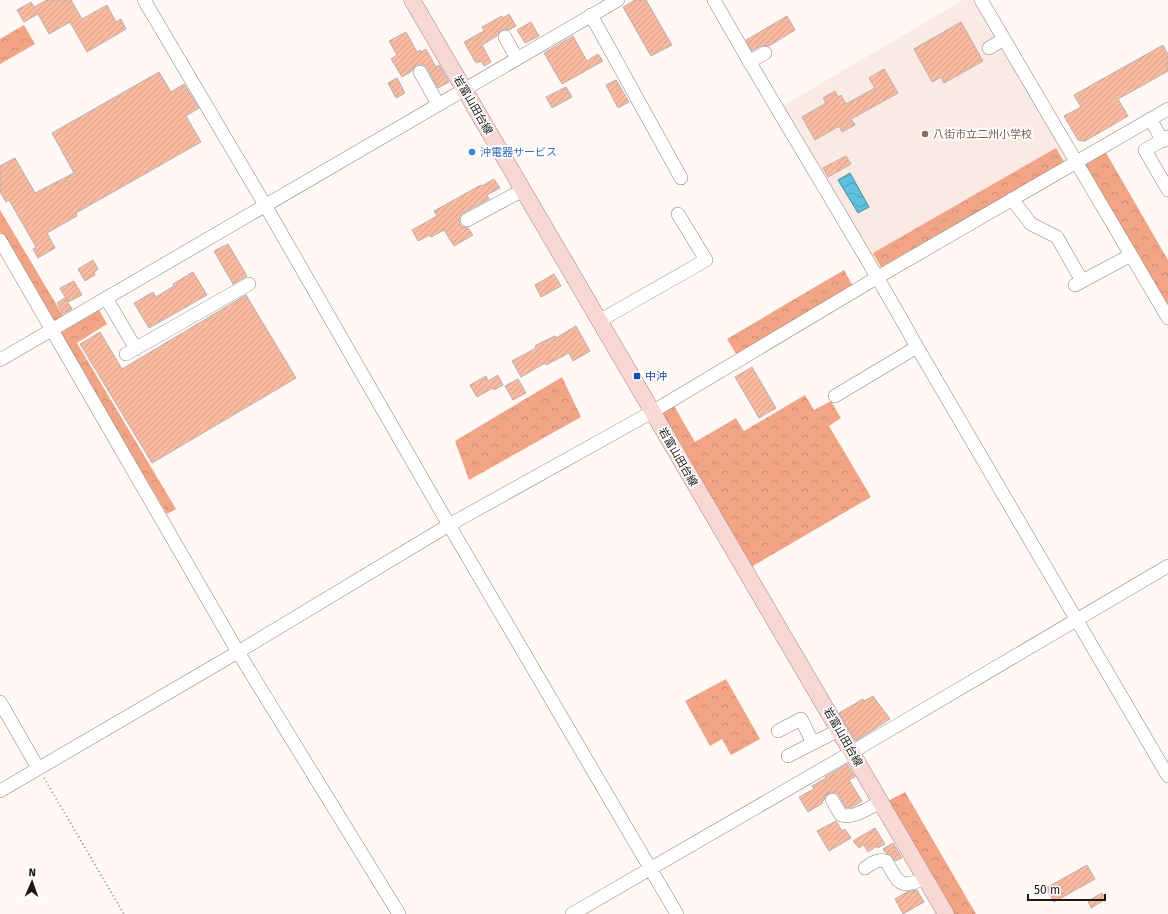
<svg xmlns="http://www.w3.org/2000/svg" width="1168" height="914" font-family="'Fira Sans','Noto Sans JP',sans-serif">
<defs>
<pattern id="forest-crowns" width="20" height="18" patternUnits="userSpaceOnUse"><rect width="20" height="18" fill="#f2a486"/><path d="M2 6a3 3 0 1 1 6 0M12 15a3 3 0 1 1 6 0" fill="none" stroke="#cf8c73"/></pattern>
<pattern id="water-waves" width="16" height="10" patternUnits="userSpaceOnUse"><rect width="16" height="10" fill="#5ebfdf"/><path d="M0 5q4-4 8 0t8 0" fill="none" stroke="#51a3bf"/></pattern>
<pattern id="building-hatch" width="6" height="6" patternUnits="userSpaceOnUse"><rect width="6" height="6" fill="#fabaa1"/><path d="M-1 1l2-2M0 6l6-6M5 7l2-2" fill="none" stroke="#d69f8a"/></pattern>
</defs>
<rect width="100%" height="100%" fill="#fff8f5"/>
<path fill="#fbeae3" d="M963 0H973L1069 162 879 273 781 107Z"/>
<path fill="url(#forest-crowns)" d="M24 25 35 44 0 64V39Z
M1056 148 1064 162 881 267 873 253Z
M1105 151 1168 260V307L1084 162Z
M0 210 65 319 55 324 0 232Z
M844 270 854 288 738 357 727 339Z
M99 310 107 324 77 343 176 509 167 514 59 334Z
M562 377 581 417 469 480 455 441Z
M805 395 814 410 831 401 841 418 829 426 871 497 751 567 659 412 673 404 695 442 736 418 744 431Z
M726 679 760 739 731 755 722 739 710 746 685 701Z
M905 792 976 914H951L886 802Z"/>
<path fill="url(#water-waves)" stroke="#4a8da3" d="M850 173 869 207 858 213 838 180Z"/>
<path fill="url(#building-hatch)" stroke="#b9b0ad" d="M47 0H71L82 19 107 5 116 22 121 19 126 29 87 52 70 22 49 34 38 14 24 22 17 10 31 2 34 7Z
M635 0H646L672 45 651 56 623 7Z
M509 14 516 26 509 30 505 29 501 30 497 36 482 45 491 62 484 66 481 61 476 63 464 42 484 31 482 27 502 16 503 18Z
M787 16 795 30 769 46H761L752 51 746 40Z
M531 22 539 36 525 43 517 30Z
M961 22 983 61 944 83 941 77 932 82 914 49Z
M406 32 417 52 420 50 421 52 426 49 436 67 439 65 449 82 438 88 427 68 424 65 420 64 416 65 412 71 402 77 391 59 397 55 389 41Z
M573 36 587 61 598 54 603 61 562 84 544 53Z
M1163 45 1168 54V71L1118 99 1128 116 1085 141 1078 140 1064 116 1081 107 1074 95Z
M884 69 898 93 851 119 855 125 842 132 839 126 815 140 802 117 826 103 823 98 835 91 838 97 841 95 846 104 875 88 869 78Z
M159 72 171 92 184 84 199 108 186 116 201 142 76 213 77 216 47 233 55 248 38 258 33 249 36 247 9 200 6 202 0 192V166L15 158 35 193 74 173 52 133Z
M397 78 405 93 396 98 388 83Z
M616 80 629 102 618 108 606 85Z
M566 87 572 97 552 108 546 97Z
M846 156 851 164 828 177 823 168Z
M494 179 500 188 487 195 489 199 463 213 460 216 459 220 460 224 463 227 468 228 473 235 454 246 444 230 431 237 430 235 418 241 412 230 437 216 434 211 481 185 482 186Z
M228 244 247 276 233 284 214 251Z
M93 260 98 269 94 272 95 275 85 281 78 269Z
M193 272 207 295 149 328 134 303 153 292 156 297 174 286 173 284Z
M554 274 561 286 541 297 535 285Z
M74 281 82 295 68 302 60 288Z
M246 295 296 378 152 463 80 344 100 332 122 369Z
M65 298 72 309 63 314 57 303Z
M576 326 590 351 573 361 569 353 546 365 545 363 521 377 512 361 536 348 535 346 542 342 555 336 556 338Z
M752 367 776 408 759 418 735 377Z
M498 375 503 385 494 390 493 388 477 397 470 385 486 376 488 381Z
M518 379 526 393 513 400 505 386Z
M873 696 890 719 856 741 839 713 863 699 864 701Z
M847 764 855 777 849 780 862 801 852 807 846 808 839 796 836 793 831 792 825 796 824 800 822 802 823 803 808 812 799 797 814 789 812 786 826 778 825 777Z
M836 821 842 831 845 829 851 838 829 851 817 831Z
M875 828 885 844 878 848 877 846 868 852 864 845 859 848 853 841Z
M893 843 902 858 895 861 891 855 886 853 883 849Z
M1087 865 1095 879 1054 902 1046 888Z
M917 890 924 902 903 914 895 899 907 892Z
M1102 893 1106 899 1091 908 1088 901Z"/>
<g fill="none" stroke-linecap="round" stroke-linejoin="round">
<defs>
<path id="minor" d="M144 0 265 205 449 525 677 914
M714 0C780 117 852 230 917 347L1168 776
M981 0 1168 318
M591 15 681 178
M505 37 517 59
M989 48 1004 39
M749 62 765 53
M420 72 438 104
M1150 119 1163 141
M1168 137 1145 150 1168 190
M1012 199 1031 224 1057 237 1082 281
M467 220 523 190
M0 240 238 652 399 914
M1075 285 1131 255
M106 298 136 349
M599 321 706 260 678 214
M126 354 249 284
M0 360 618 0
M835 396 917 347
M0 702 38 768
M778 731 801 719 813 743
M788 756 839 730
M0 791 238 652 449 525 652 412 878 277 1168 109
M832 800 841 815C855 819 869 807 881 802
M865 868C872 863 877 859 886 861 899 883 899 890 925 878
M572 914 852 752 1168 566"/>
<path id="major" d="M412 0 946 914"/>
</defs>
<use href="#minor" stroke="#88817e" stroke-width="14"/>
<use href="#major" stroke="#a88480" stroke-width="17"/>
<path stroke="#918c8a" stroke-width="2" stroke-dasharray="1 3" stroke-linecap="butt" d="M44 778 124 914"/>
<use href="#minor" stroke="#fff" stroke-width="13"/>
<use href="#major" stroke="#f8d8d4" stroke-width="16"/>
</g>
<circle fill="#8d6e63" stroke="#fff" stroke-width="1.5" cx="925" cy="134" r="4"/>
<circle fill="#3f7fe0" stroke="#fff" stroke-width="1.5" cx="472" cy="152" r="4"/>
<rect fill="#1a4fb4" stroke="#fff" stroke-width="1.5" x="633" y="372" width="8" height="8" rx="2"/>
<g text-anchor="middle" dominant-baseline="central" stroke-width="3.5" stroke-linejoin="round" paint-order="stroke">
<g font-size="11" fill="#1b1817" stroke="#fff">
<text transform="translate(473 105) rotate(60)">岩富山田台線</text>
<text transform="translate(678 457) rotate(60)">岩富山田台線</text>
<text transform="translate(843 737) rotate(60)">岩富山田台線</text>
</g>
<g font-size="11" fill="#785e54" stroke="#fff" text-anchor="start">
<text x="933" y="134">八街市立二州小学校</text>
</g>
<g font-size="11" fill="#366cbe" stroke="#fff" text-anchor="start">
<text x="480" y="152">沖電器サービス</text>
</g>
<g font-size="11" fill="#164399" stroke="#fff" text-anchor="start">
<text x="645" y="376">中沖</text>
</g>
</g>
<g transform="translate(32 882) rotate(2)" stroke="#ffffff" stroke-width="3" paint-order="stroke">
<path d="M0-3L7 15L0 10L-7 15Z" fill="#1b1817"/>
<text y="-6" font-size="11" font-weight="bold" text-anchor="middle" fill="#1b1817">N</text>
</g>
<path d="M1028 894v6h77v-6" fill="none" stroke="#1b1817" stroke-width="2"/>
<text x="1034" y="894" font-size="12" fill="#1b1817" stroke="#ffffff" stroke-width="3" paint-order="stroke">50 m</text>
</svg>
